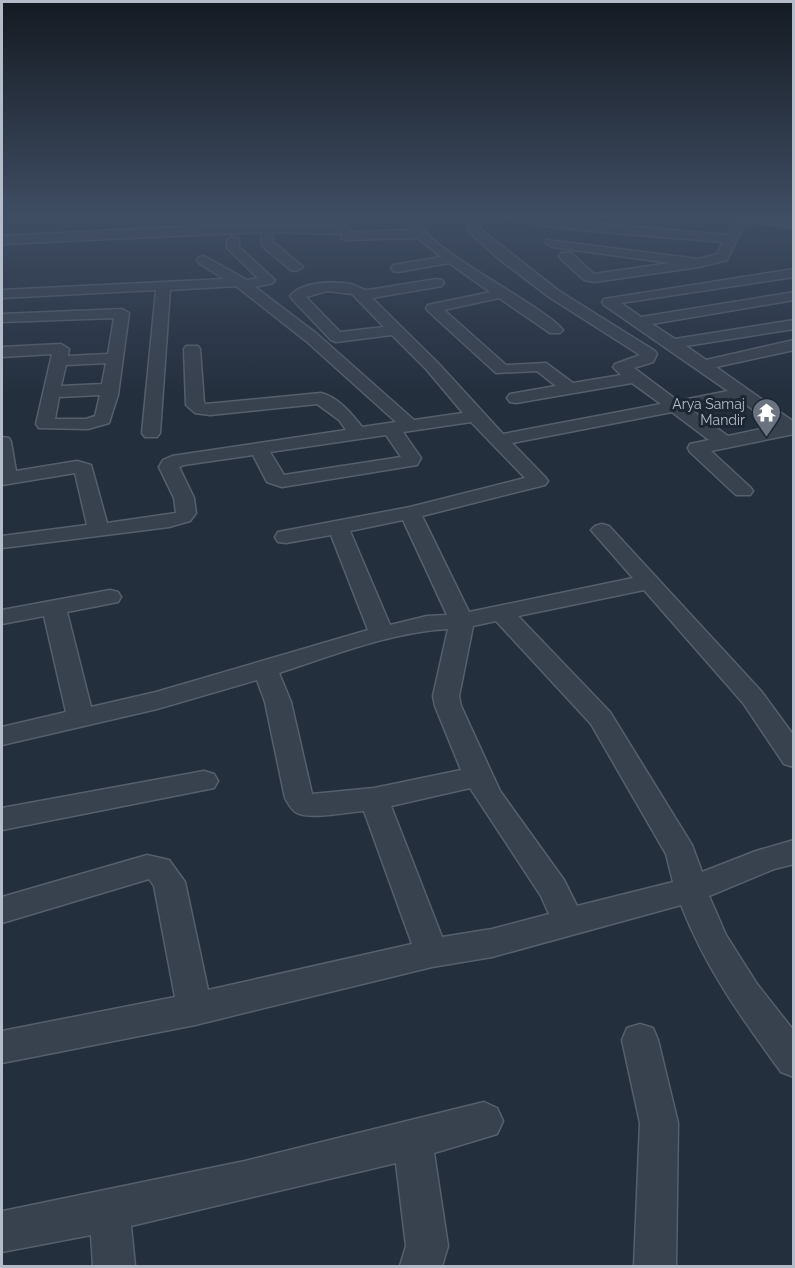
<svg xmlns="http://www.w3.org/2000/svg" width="795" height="1268" font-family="Raleway,sans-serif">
<rect width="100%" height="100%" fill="#242f3e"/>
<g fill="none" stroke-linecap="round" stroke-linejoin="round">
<defs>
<path id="minor" d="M412 216H424C423 219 422 222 422 225 426 248 544 306 563 330L560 333H550L499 298 444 310 506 365 546 363 573 383 621 375 613 367 615 364 640 355 549 297 499 259 470 233 465 216H477L480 229 559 291 655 351 657 354 653 362 634 368 678 401 728 391 604 305 602 302 604 299 794 269V277L621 303 641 317 794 292V300L652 324 675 339 794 320V329L686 346 706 360 794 340V350L716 367 794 422V434L711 451 750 487 753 491 750 495H736L690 452 688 448 690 444 709 440 672 412 512 443 545 477 548 481 545 485 422 516 469 612 633 578 591 530 595 526 602 524 609 526 761 691 794 736V767L784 764 743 703 644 590 518 616 610 712 692 845 702 872 756 851 794 840V864L774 869 709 896 726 935 757 984 794 1031V1077L781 1072C741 1017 706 969 681 905L492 957 432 967 195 1025 2 1063V1031L175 997 154 886 149 879 2 923V897L147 855 169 860 185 882 208 990 412 944 364 811C348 812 310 820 297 813 291 810 288 803 285 798L265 702 257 680 157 709 2 745V727L66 712 44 616 2 624V610L110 590 118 592 121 597 118 602 67 612 91 707 156 692 368 630 331 535 286 543 278 542 275 537 278 532 410 507 525 478 471 422 403 432 421 458 417 465 282 487 267 482 253 455 184 465 179 467 194 498 196 513 190 521 169 527 2 548V536L87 525 75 473 2 485V437L9 438 11 442 16 471 77 461 91 465 107 523 176 513 174 498 159 467 163 460 172 456 346 430 339 420 317 404 210 415 195 413 186 405 184 349 186 346H198L200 349 204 403 206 404 321 393C338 397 352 414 362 427L396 422 306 341 236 286 170 290 160 433 157 437H145L142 433 156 290 2 298V290L224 279 199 263 197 260 199 257 204 256 247 280 258 278 227 248V240L233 236 239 240V247L275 280 273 283 255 287 317 334 414 420 463 413 426 369 392 335 336 342 331 340 292 299 290 296C302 281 334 281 351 284 357 286 362 290 368 290 391 287 414 282 437 279L442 280 444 283 442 286 372 298 438 363 503 434 661 404 632 383 516 403 510 402 507 398 510 394 556 386 537 371 496 373 428 311 426 308 428 305 490 292 449 263 398 272 393 271 391 268 393 265 441 257 418 238 346 240 342 239 341 234 273 232V242L303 267 296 271 291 270 262 246 261 232 2 244V236L216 225 345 226 349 227 350 232 413 230 410 224ZM327 291 352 294 384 327 340 332 306 297ZM739 399 774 426 728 436 690 409ZM386 435 401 457 284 475 270 452ZM403 520 447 615 427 616 390 625 350 531ZM496 621 591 724 666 854 673 882 577 906 564 880 500 791 461 706 459 696 473 626ZM448 629 433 696 435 706 461 770 374 788 312 794 291 702 279 673C334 655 391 632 448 629ZM470 788 541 896 549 914 492 929 442 937 391 806Z
M736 216H748L727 260 699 267 594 282 584 280 561 259 559 256 561 253H571L594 274 670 263 552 247 546 243 547 240 699 259 717 254 723 242C661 236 600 233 538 225L532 221 538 217C601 225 663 229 727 235Z
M122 309 129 313 118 395 109 423 88 429 39 428 36 424 52 354 2 357V347L61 344 69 349 68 356 108 354 114 318 2 322V314ZM106 363 102 384 61 386 66 365ZM100 395 95 416 86 419H55L59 397Z
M204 771 214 774 218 781 214 788 2 830V808Z
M640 1024 653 1028 658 1040 678 1123 676 1266H634L640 1123 622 1040 627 1028Z
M484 1102 497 1108 503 1121 497 1134 434 1153 448 1246 442 1266H400L406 1246 396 1163 131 1226 135 1266H93L91 1235 2 1252 3 1211 245 1161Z"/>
<path id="major" d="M730 216H766L794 219V229L737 220 732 219Z"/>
</defs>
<use href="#minor" stroke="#565f6c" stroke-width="3"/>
<use href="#major" stroke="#414a57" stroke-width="3"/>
<use href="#minor" fill="#38414e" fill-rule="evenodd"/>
<use href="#major" fill="#56606e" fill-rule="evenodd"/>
</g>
<linearGradient id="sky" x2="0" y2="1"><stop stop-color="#141a22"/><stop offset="0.55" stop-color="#3f4d63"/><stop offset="1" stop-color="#3f4d63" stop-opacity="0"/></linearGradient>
<rect width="795" height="393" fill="url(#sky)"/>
<defs>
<symbol id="temple-pin" viewBox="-11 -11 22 30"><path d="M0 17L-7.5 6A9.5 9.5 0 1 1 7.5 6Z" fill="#6b7280" stroke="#1d2633"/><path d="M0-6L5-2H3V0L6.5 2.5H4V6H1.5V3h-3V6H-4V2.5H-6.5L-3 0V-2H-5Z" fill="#fff"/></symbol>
</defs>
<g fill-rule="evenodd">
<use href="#temple-pin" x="750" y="396" width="33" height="45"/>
</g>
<g text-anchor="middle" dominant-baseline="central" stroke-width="6" stroke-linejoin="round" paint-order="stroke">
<g font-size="14" fill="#b4bcc9" stroke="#1d2633" text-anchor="end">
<text x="745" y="404">Arya Samaj<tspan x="745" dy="16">Mandir</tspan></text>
</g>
</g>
<rect width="795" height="1268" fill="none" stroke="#b4bcc9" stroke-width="6"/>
</svg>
